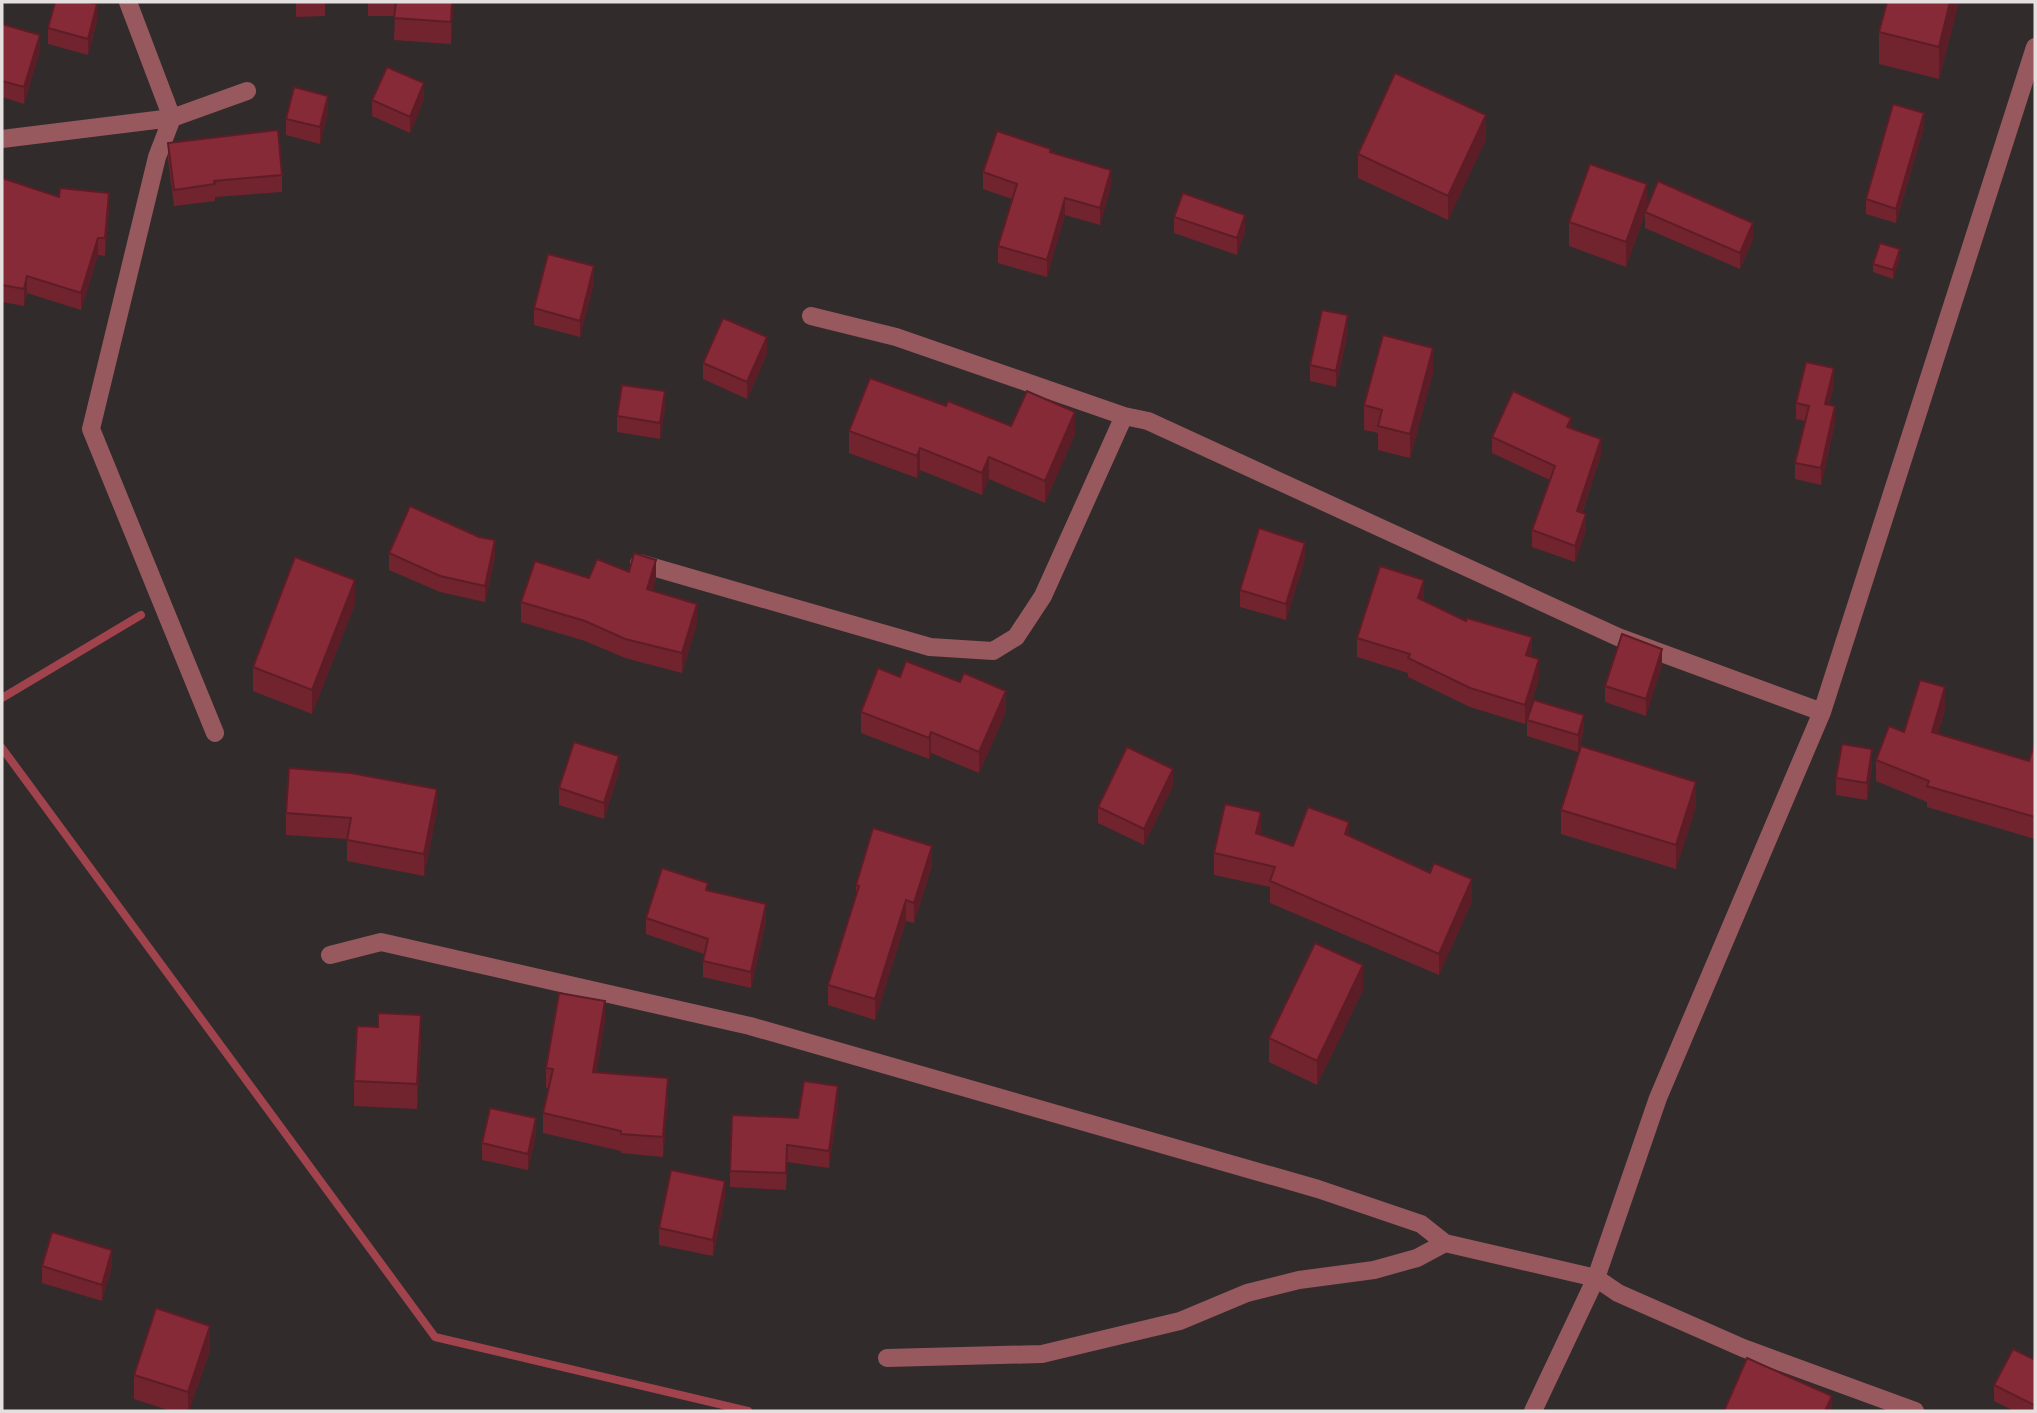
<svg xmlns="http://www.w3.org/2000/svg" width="2037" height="1413" font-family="'Sofia Sans Condensed',sans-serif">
<rect width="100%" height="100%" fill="#312b2c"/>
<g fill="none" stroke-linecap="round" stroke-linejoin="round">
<path stroke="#a0434c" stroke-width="8" d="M2 698 141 615
M2 748 435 1337 748 1411"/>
<path stroke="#97595d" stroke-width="18" d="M2 139 172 118 128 2
M811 316 896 337 1124 416 1148 421 1618 637 1822 712
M639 563 930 647 993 651 1016 637 1043 596 1124 416
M215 733 91 429 157 157 172 118 247 91
M330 955 381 942 750 1026 1318 1189 1421 1224 1445 1243 1596 1278 1618 1293 1743 1348 1915 1411
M887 1358 1042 1354 1180 1321 1247 1293 1299 1280 1374 1270 1417 1258 1445 1243
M1533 1411 1596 1278 1658 1098 1822 712 2035 47"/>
</g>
<path fill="#72242e" d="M296 2H325V16L296 17Z
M368 2H453L451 44 394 40 395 16H368Z
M1959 2 1939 79 1879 64V32Z
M97 21 88 55 48 44V28Z
M2 24 40 51 24 104 2 97Z
M372 100H424L410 133 372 116Z
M328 112 320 144 286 135V119Z
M1924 127 1896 223 1866 214V199Z
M1486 139 1448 220 1358 178V154Z
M168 143 282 175V192L215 197V201L174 206 168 159Z
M1051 153 1111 186 1100 225 1065 215 1047 277 998 263V246L1012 199 983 189V172Z
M2 154 4 172 2 178 59 197 109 210 105 256 98 255 81 310 27 293 24 306 2 302Z
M1647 207 1753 239 1740 269 1645 228V214L1626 267 1569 246V222Z
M1174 217 1245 231 1237 255 1174 233Z
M1900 258 1893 279 1873 272V264Z
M594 283 580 337 534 325V308Z
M1348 332 1336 387 1310 381V365Z
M767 354 747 399 703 379V363Z
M1433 373 1410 458 1378 450V433L1364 430V405Z
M1834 385 1829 405 1835 423 1821 485 1795 479V463L1805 421 1796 419V403Z
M946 406 1011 426 1075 434 1045 503 989 479 982 495 920 470 917 478 849 453V431Z
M665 408 660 439 617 432V416Z
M1571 429 1601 455 1582 513 1586 530 1575 562 1532 547V530L1550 480 1492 453V437Z
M389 553 495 557 485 602 440 592 389 570Z
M1305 559 1286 620 1240 607V590Z
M629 572 656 580 652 590 697 623 682 673 625 658 585 641 521 622V602L589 578Z
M1424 600 1423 601 1539 678 1525 724 1470 707 1408 677V673L1357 657V638Z
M355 604 312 714 253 691V667Z
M1662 665 1646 716 1605 702V686Z
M900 677 1006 712 979 773 931 753 929 759 861 733V712Z
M1945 709 1938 734 2029 761 2035 742V839L1927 807V802L1876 781V760L1904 732Z
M1527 720 1584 731 1578 752 1527 736Z
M1872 766 1867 800 1836 795V778Z
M619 772 604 819 559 805V788Z
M1173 786 1144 845 1098 823V807Z
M1696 806 1676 869 1561 834V810Z
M437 811 424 876 347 861V839L286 835V813Z
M1261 835 1293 846 1349 836 1472 901 1439 975 1270 903V887L1214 875V853Z
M932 866 914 923 906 921 875 1020 828 1005V985L856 897V885Z
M708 891 766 921 751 988 703 977V961L704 954 646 934V918Z
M1363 990 1317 1085 1269 1062V1038Z
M605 1021 596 1073 668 1098 663 1157 621 1153V1151L543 1133V1113L548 1088H546V1068Z
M421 1039 417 1109 354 1106V1081Z
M838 1103 829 1168 787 1162 786 1190 730 1187V1171L798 1118Z
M536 1134 528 1170 482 1160V1143Z
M725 1197 713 1256 659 1245V1228Z
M42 1266H112L102 1301 42 1283Z
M210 1350 189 1411H171L134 1399V1375Z
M2035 1360V1411H2014L1994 1401V1385Z"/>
<path fill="#5d1d26" d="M452 2H453V8L451 44Z
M1950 2H1959L1939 79V47Z
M97 4V21L88 55V39Z
M40 35V51L24 104V87Z
M424 83V100L410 133V117Z
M328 96V112L320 144V127Z
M1924 113V127L1896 223V209Z
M1486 115V139L1448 220V196Z
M4 155V172L2 180V163Z
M1111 170V186L1100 225V208Z
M1647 184V208L1645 212V214L1626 267V242Z
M109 193V210L105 256V238Z
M1065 198V215L1047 277V260Z
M1245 215V231L1237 255V238Z
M1753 223V239L1740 269V253Z
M98 238V255L81 310V293Z
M1900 249V258L1893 279V270Z
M594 266V283L580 337V321Z
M27 276V293L24 306V289Z
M1348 315V332L1336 387V371Z
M767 337V354L747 399V382Z
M1433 348V373L1410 458V434Z
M1834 368V385L1825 420V404Z
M665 391V408L660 439V423Z
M1835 406V423L1821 485V468Z
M1075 412V434L1045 503V481Z
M1571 418V434L1567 427Z
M1601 439V455L1577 527V511Z
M920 448V470L917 478V456Z
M989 457V479L982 495V473Z
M1586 514V530L1575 562V546Z
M495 540V557L485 602V586Z
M1305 543V559L1286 620V604Z
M656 560V580L647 608V589Z
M355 580V604L312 714V690Z
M1424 580V600L1418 618V598Z
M697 604V623L682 673V653Z
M1532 637V657L1526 655Z
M1662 649V665L1646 716V699Z
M1539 659V678L1525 724V705Z
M1945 687V709L1932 754V732Z
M1006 691V712L979 773V752Z
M1584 715V731L1578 752V735Z
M931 732V753L929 759V738Z
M1872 749V766L1867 800V783Z
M619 756V772L604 819V803Z
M1173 769V786L1144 845V829Z
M1696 782V806L1676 869V845Z
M437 789V811L424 876V854Z
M1261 812V833L1256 855V833Z
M1349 822V843L1345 834Z
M932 846V866L914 923V903Z
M1472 879V901L1439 975V954Z
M906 900V921L875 1020V999Z
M766 904V921L751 988V972Z
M1363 965V990L1317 1085V1061Z
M605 1001V1021L593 1092V1072Z
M421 1015V1039L417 1109V1084Z
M668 1078V1098L663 1157V1137Z
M838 1086V1103L829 1168V1151Z
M536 1118V1134L528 1170V1154Z
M725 1181V1197L713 1256V1240Z
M112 1250V1266L102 1301V1285Z
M210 1326V1350L189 1411H188V1392Z
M1832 1396V1411H1825Z"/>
<path fill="#852a36" stroke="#5d1d26" stroke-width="2" d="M55 2H88L97 4 88 39 48 28Z
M396 2H452L451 22 394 18Z
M1887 2H1950L1939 47 1879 32Z
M2 24 40 35 24 87 2 81Z
M387 67 424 83 410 117 372 100Z
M1395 73 1486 115 1448 196 1358 154Z
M294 87 328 96 320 127 286 119Z
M1893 104 1924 113 1896 209 1866 199Z
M278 130 282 175 214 181 215 184 174 190 168 143Z
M997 131 1051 149 1050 152 1111 170 1100 208 1065 198 1047 260 998 246 1017 184 983 172Z
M1590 164 1647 184 1626 242 1569 222Z
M2 178 59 197 60 188 109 193 105 238H98L81 293 27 276 24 289 2 285Z
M1658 181 1753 223 1740 253 1645 212Z
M1183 193 1245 215 1237 238 1174 217Z
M1880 243 1900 249 1893 270 1873 264Z
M548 254 594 266 580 321 534 308Z
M1322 310 1348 315 1336 371 1310 365Z
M723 318 767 337 747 382 703 363Z
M1383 335 1433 348 1410 434 1378 426 1382 410 1364 405Z
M1806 362 1834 368 1825 404 1835 406 1821 468 1795 463 1809 406 1796 403Z
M870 378 946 406 948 401 1011 426 1027 391 1075 412 1045 481 989 457 982 473 920 448 917 456 849 431Z
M622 385 665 391 660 423 617 416Z
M1513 391 1571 418 1567 427 1601 439 1577 511 1586 514 1575 546 1532 530 1555 466 1492 437Z
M410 506 479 537 495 540 485 586 440 576 389 553Z
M1259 528 1305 543 1286 604 1240 590Z
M634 553 656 560 647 589 697 604 682 653 625 639 585 621 521 602 535 561 589 578 597 559 629 572Z
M295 557 355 580 312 690 253 667Z
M1380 566 1424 580 1418 598 1466 621 1467 618 1532 637 1526 655 1539 659 1525 705 1470 688 1408 658 1410 654 1357 638Z
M1622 634 1662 649 1646 699 1605 686Z
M906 661 960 682 964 673 1006 691 979 752 931 732 929 738 861 712 878 668 900 677Z
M1920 680 1945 687 1932 732 2029 761 2035 742V817L1927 786 1929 781 1876 760 1889 726 1904 732Z
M1534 700 1584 715 1578 735 1527 720Z
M574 742 619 756 604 803 559 788Z
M1842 744 1872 749 1867 783 1836 778Z
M1581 746 1696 782 1676 845 1561 810Z
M1127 747 1173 769 1144 829 1098 807Z
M289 768 351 773 437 789 424 854 347 840 351 818 286 813Z
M1225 804 1261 812 1256 833 1293 846 1308 807 1349 822 1345 834 1430 873 1434 863 1472 879 1439 954 1270 881 1275 867 1214 853Z
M873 828 932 846 914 903 906 900 875 999 828 985 859 886 856 885Z
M662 868 708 883 706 890 766 904 751 972 703 961 708 939 646 918Z
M1315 943 1363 965 1317 1061 1269 1038Z
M559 993 605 1001 593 1072 668 1078 663 1137 621 1134V1131L543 1113 553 1069 546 1068Z
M378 1013 421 1015 417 1084 354 1081 357 1026 378 1027Z
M804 1081 838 1086 829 1151 787 1145 786 1173 730 1171 732 1115 798 1118Z
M490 1108 536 1118 528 1154 482 1143Z
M671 1170 725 1181 713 1240 659 1228Z
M52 1232 112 1250 102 1285 42 1266Z
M156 1308 210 1326 188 1392 134 1375Z
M2013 1349 2035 1360V1403L2034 1405 1994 1385Z
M1747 1358 1832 1396 1825 1411H1724Z"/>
<rect width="2037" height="1413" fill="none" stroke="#e4e0e0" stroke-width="7"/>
</svg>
